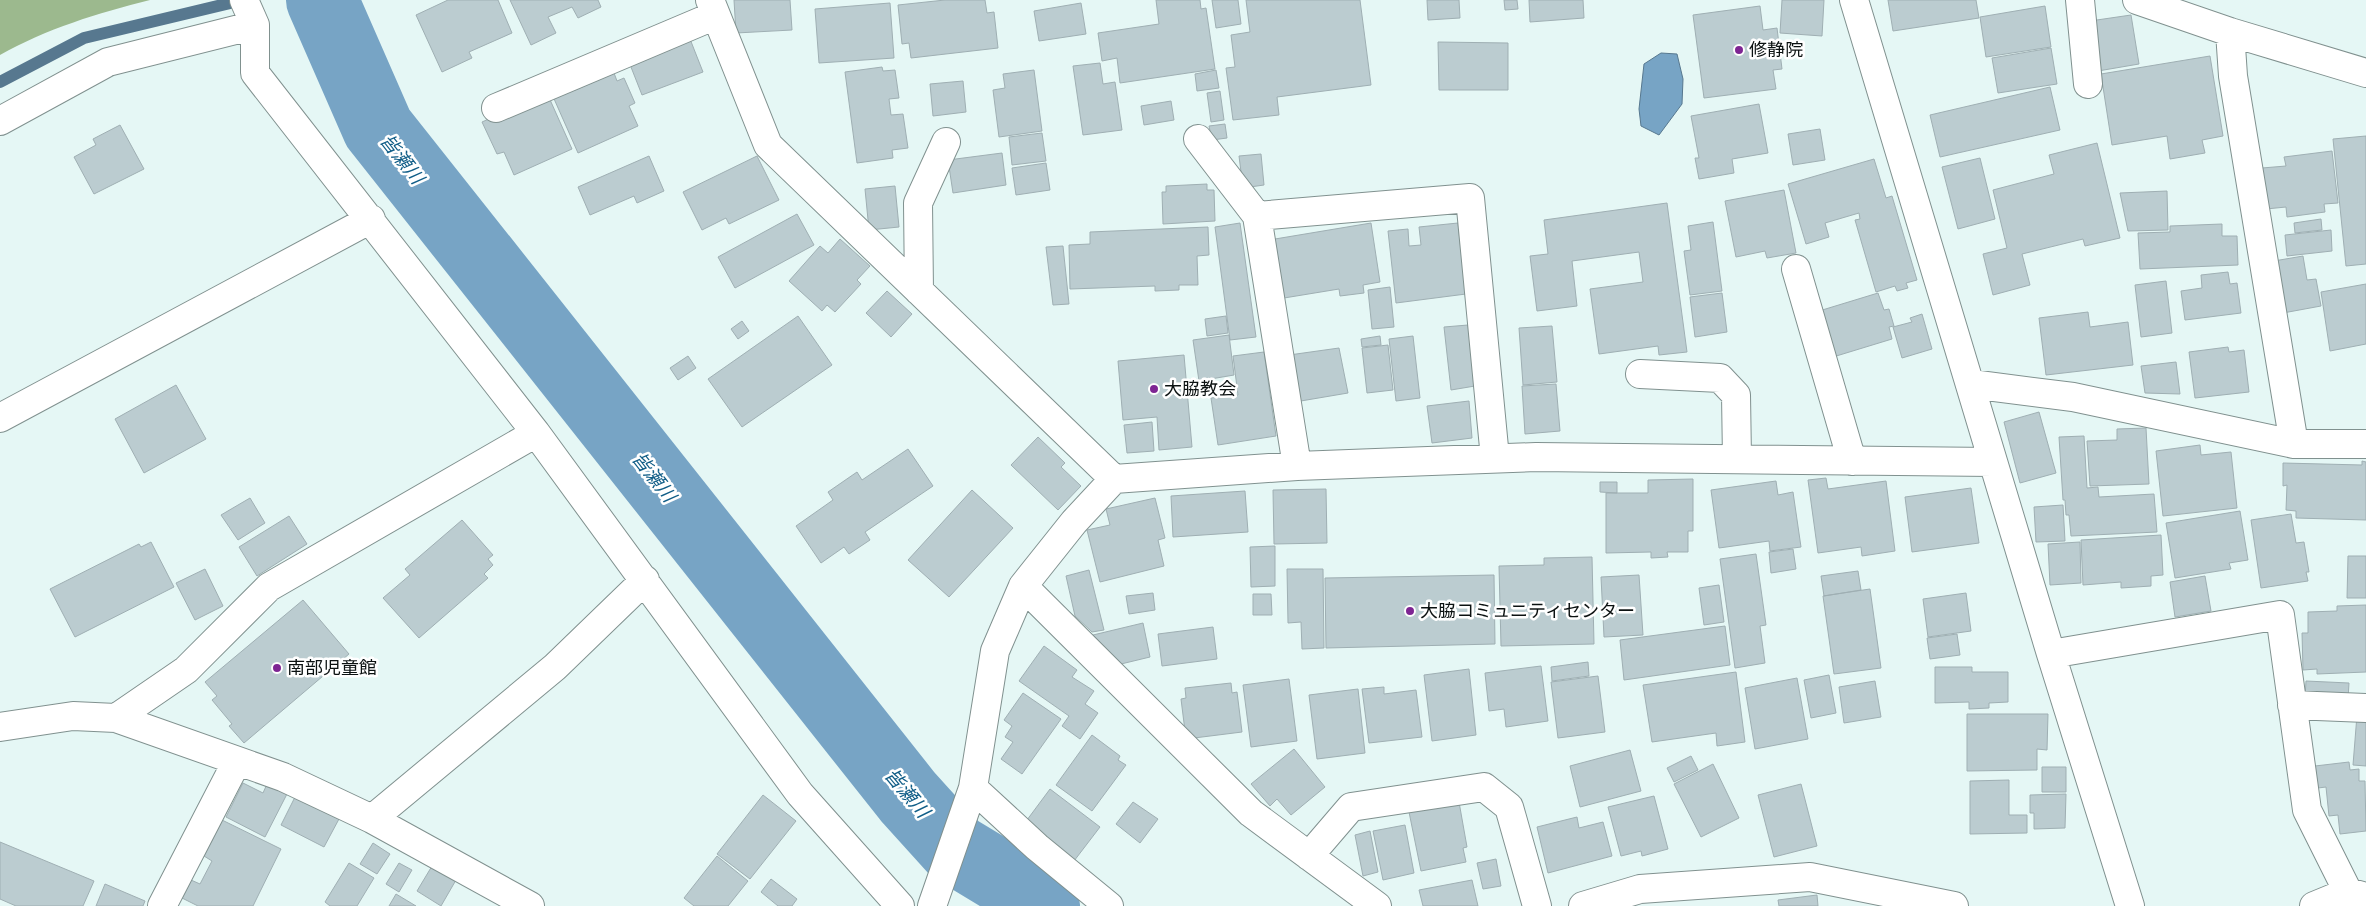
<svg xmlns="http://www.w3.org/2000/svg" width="2366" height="906" font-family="Rubik,'Noto Sans JP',sans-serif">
<rect width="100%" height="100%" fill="#e5f7f5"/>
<path fill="#9cb98e" d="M0 0H150C98 13 46 29 0 55Z"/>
<path fill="#77a4c5" stroke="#57788f" d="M1661 53 1677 54 1683 79 1682 104 1659 135 1641 126 1639 109 1644 64Z"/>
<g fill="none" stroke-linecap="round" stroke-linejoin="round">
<path stroke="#57788f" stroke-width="12" d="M0 82 84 38 243 0"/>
<path stroke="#77a4c5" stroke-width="72" d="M322 0 378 128 908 797 955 849 1033 896 1044 906"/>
</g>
<path fill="#bbccd0" stroke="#9fafb3" d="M448 0H498L512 33 469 52 472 58 442 72 416 15Z
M510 0H598L601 7 578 18 572 7 548 17 556 33 531 45Z
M734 0H790L792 30 736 33Z
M945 0H985L987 13 994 12 998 48 911 58 909 43 902 44 898 5Z
M1156 0H1200L1201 9 1206 8 1215 69 1120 83 1117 58 1102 61 1098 33 1159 24Z
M1212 0H1238L1241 24 1216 28Z
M1246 0H1360L1371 85 1277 97 1279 115 1233 120 1226 68 1235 67 1231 35 1250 32Z
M1427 0H1459L1460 18 1428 20Z
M1504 0H1517L1518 9 1505 10Z
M1529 0H1583L1584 18 1530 22Z
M1782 0H1824L1822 36 1780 33Z
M1888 0H1976L1979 18 1893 31Z
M890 3 894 58 819 63 815 9Z
M1081 3 1086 34 1039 41 1034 11Z
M1760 6 1763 30 1777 28 1782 69 1773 70 1776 89 1704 98 1693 15Z
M2045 6 2051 47 1986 57 1980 17Z
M2131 15 2139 64 2098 71 2090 21Z
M690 39 703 72 642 95 629 62Z
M1438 42 1508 43V90H1439Z
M2051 48 2057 84 1998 93 1992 58Z
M2210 56 2223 136 2202 140 2205 153 2170 159 2167 136 2112 145 2101 74Z
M1100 63 1103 84 1115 82 1122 130 1083 135 1073 66Z
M882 67 883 71 895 70 899 98 889 99 891 115 903 114 908 148 892 150 893 158 857 163 845 72Z
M1034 70 1042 131 999 137 993 90 1005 88 1003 74Z
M1216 70 1219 88 1197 91 1195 74Z
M614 73 617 81 624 78 635 103 629 106 638 126 578 153 551 92 571 82 575 90Z
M963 81 966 112 933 116 930 84Z
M2050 87 2060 130 1940 157 1930 115Z
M1220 91 1224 120 1211 122 1207 93Z
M547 93 572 149 514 175 504 152 497 154 482 122Z
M1171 101 1174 120 1144 125 1141 106Z
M1759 104 1768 153 1732 159 1734 173 1699 179 1695 158H1699L1691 116Z
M1225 124 1227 138 1212 140 1209 126Z
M120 125 144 169 94 194 74 157 96 145 93 139Z
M1820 129 1825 160 1793 165 1788 134Z
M1042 133 1046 161 1012 165 1009 137Z
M2366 136V264L2346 266 2333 139Z
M2097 143 2120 238 2085 246 2083 239 2022 254 2030 285 1993 295 1983 254 2007 248 1993 190 2054 174 2049 155Z
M2332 151 2338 203 2324 204 2325 212 2287 217 2286 207 2266 209 2262 168 2286 166 2284 157Z
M1002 153 1006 185 953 193 948 160Z
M1261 154 1264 185 1243 188 1239 156Z
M649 156 664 191 637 203 634 196 590 215 578 187Z
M757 156 779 200 729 224 726 218 702 230 683 192Z
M1980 158 1995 219 1958 229 1942 167Z
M1874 159 1886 198 1892 196 1917 280 1906 283 1908 288 1897 291 1895 286 1876 292 1855 220 1860 219 1859 213 1825 223 1829 237 1806 244 1788 184Z
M1046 163 1050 190 1016 195 1012 168Z
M1207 184V190H1214L1215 221 1163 224 1162 192H1166V186Z
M895 186 899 227 869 230 865 189Z
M1784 190 1796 253 1767 258 1765 251 1736 257 1725 201Z
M2167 191 2168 230 2128 231 2120 193Z
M1667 203 1687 352 1659 355 1658 346 1599 354 1590 289 1643 282 1639 252 1572 261 1577 306 1537 311 1530 256 1548 254 1544 220Z
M797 214 814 245 735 288 718 257Z
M2321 219 2322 230 2295 233 2294 223Z
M1713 222 1722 291 1690 295 1684 251 1691 250 1688 226Z
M1240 223 1256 337 1230 340 1215 227Z
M1371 223 1380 282 1363 285 1364 293 1340 296 1339 289 1284 298 1275 239Z
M1458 223 1466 294 1396 303 1388 231 1408 229 1409 246 1421 245 1419 227Z
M2222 224V236H2237L2238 265 2140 269 2138 233 2170 232V226Z
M1208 227 1209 255 1197 256 1198 285H1179V290L1155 291V286L1070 289 1069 245 1090 244V232Z
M2331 230 2332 251 2287 256 2285 235Z
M840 239 870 266 857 280 861 284 835 312 827 305 822 311 789 281 820 246 828 253Z
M1063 246 1069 304 1053 305 1046 247Z
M2303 256 2307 280 2316 279 2321 306 2283 313 2274 261Z
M2228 272 2230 284 2237 283 2241 313 2185 320 2181 291 2202 288 2201 275Z
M2166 281 2172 333 2141 337 2135 285Z
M2366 284V344L2330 351 2321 292Z
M1390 287 1394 327 1372 329 1368 290Z
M887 291 912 314 891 337 866 313Z
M1722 293 1727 332 1695 337 1690 297Z
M1878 293 1884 310 1889 309 1894 326 1889 327 1892 339 1833 357 1819 311Z
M2088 312 2090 327 2128 322 2133 365 2046 375 2039 318Z
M1922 314 1932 349 1902 358 1893 327 1912 322 1910 318Z
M798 316 832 365 742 427 708 379Z
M1226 316 1228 333 1207 336 1205 319Z
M742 321 749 331 738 339 731 329Z
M1468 325 1475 386 1451 390 1444 327Z
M1552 326 1557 382 1523 385 1519 328Z
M1229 335 1234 375 1199 381 1193 340Z
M1380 336 1381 345 1362 347 1361 339Z
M1413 336 1420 398 1396 401 1389 339Z
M1388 345 1393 390 1367 393 1362 348Z
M2228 347 2229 352 2244 350 2249 392 2195 398 2189 352Z
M1339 348 1348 393 1289 403 1282 356Z
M1264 352 1276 436 1218 445 1211 398 1238 395 1233 356Z
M1184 355 1192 447 1159 450 1157 417 1123 420 1118 361Z
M688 356 696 368 678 380 670 368Z
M2176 362 2180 394 2145 393 2141 366Z
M1556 384 1560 431 1525 434 1522 386Z
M176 385 206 439 144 473 115 419Z
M1469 401 1472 438 1432 443 1427 406Z
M2039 412 2056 473 2020 483 2004 422Z
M1152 422 1154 451 1127 453 1124 425Z
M2146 428 2149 484 2090 486 2087 441 2117 440V429Z
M2084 436 2087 488 2098 487 2099 497 2154 494 2157 532 2071 536 2069 515H2066L2065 500H2063L2059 437Z
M1038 437 1065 463 1061 467 1081 486 1058 510 1011 465Z
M2200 445 2201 455 2231 452 2237 508 2163 516 2156 451Z
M908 449 933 486 865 532 870 540 849 554 844 547 821 563 796 526 833 500 828 492 857 472 862 480Z
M2362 461 2366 462V520L2296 518V511L2286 510 2287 485 2283 486V463L2362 465Z
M1826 478 1828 489 1886 481 1895 551 1862 556 1861 547 1818 553 1808 480Z
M1693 479V531H1688V552H1667L1668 557 1651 558V552L1606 553V493H1648V480Z
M1776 481 1778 495 1793 492 1801 547 1770 551 1769 541 1719 548 1711 490Z
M1600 482H1617V493L1600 492Z
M1971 488 1979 543 1912 552 1905 497Z
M1326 489 1327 543 1274 544 1273 490Z
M972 490 1013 528 949 597 908 560Z
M1245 491 1248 532 1173 537 1171 496Z
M250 498 265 523 238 540 221 515Z
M1155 498 1165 538 1158 540 1164 566 1100 582 1087 530 1110 525 1106 509Z
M2063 505 2065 541 2036 542 2034 507Z
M2240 511 2248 560 2229 563 2231 569 2175 578 2166 523Z
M2291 514 2296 543 2304 542 2309 572H2306L2308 581 2261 588 2251 520Z
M289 516 307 544 257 576 239 547Z
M462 520 493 555 488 559 493 565 484 574 488 578 419 638 383 598 410 575 405 569Z
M2161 535 2163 575 2151 576V586L2121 588V582L2083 585 2081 540Z
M151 542 174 587 75 637 50 589 139 544 141 547Z
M2080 542 2081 583 2050 585 2048 544Z
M1275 546V586L1251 587 1250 547Z
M1793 549 1796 569 1771 573 1769 552Z
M1756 554 1766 625 1760 626 1765 663 1735 668 1720 559Z
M2348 556H2366V598H2347Z
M1592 557 1594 644 1501 646 1499 566 1544 565V558Z
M205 569 223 606 195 620 176 583Z
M1287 569H1323L1324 648 1302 649 1301 622 1288 623Z
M1089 570 1104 630 1092 632 1075 616 1066 576Z
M1858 571 1861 590 1824 596 1821 576Z
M1494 575 1495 644 1326 648 1325 578Z
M1639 575 1643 635 1604 637 1601 577Z
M2205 576 2211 611 2175 617 2170 582Z
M1719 585 1724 622 1704 625 1699 588Z
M1870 589 1881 668 1834 674 1823 596Z
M1153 593 1155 610 1129 614 1126 596Z
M1966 593 1971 631 1928 637 1923 599Z
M1253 594H1271L1272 615H1253Z
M303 600 349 654 244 743 229 726 232 724 212 700 217 696 205 682Z
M2366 605V672L2317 674V669L2303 670 2302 633H2308V612L2337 611V606Z
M1143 623 1150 657 1121 664 1093 635Z
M1725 626 1730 665 1624 680 1620 640Z
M1213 627 1217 659 1162 666 1158 634Z
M1957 634 1960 655 1930 659 1927 638Z
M1044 646 1077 670 1072 677 1094 691 1085 704 1098 713 1080 739 1062 726 1069 716 1019 681Z
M1588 662 1589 676 1552 681 1551 667Z
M1541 666 1548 721 1506 727 1504 709 1489 711 1485 673Z
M1935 667H1972V672H2008V702L1989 703V708L1969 709V702L1935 703Z
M1469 669 1476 735 1432 741 1424 675Z
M1736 672 1745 742 1717 746 1716 733 1652 742 1643 685Z
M1829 675 1836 713 1811 718 1804 680Z
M1598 676 1605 732 1558 738 1551 682Z
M1797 678 1808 739 1755 749 1745 688Z
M1289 679 1297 741 1251 747 1243 685Z
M1875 681 1881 717 1844 723 1839 687Z
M2306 681 2349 683 2348 699 2305 697Z
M1231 683 1232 693 1237 692 1242 732 1186 739 1181 699 1186 698 1185 688Z
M1384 687V694L1416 690 1422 737 1369 743 1362 689Z
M1358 689 1365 753 1317 759 1309 695Z
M1023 693 1061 719 1022 774 1001 759 1013 742 1005 737 1012 726 1004 720Z
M1967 714H2048L2047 750 2037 749V770L1967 771Z
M2357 715 2366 716V766L2353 765Z
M1092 735 1120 756 1118 760 1126 765 1092 811 1056 785Z
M1294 749 1325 787 1291 815 1277 799 1270 806 1251 784Z
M1630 750 1641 791 1580 807 1570 766Z
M1691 756 1698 770 1674 782 1667 768Z
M2349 762 2350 770 2359 769V781H2365L2366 831 2340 834 2338 815 2329 816 2326 787 2318 788 2315 766Z
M1713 764 1739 818 1701 837 1674 784Z
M2042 767H2066V792H2042Z
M2009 780V815H2027V833L1970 834V781Z
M243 783 263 793 267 784 287 794 265 837 226 817Z
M1801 784 1817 846 1774 857 1758 795Z
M1050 789 1100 827 1074 861 1024 824Z
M2066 794 2065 828 2034 829V813H2030V795Z
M763 795 796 821 750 879 717 854Z
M1654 796 1668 849 1642 856 1641 851 1621 856 1608 807Z
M295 797 339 819 324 847 281 825Z
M1133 802 1158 819 1140 843 1116 824Z
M1459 802 1467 847 1463 848 1466 862 1421 871 1409 812Z
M1577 817 1579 828 1603 822 1612 856 1548 873 1537 827Z
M222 820 281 849 253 906H198L182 898 191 880 200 884 212 861 204 856Z
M1405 825 1414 873 1383 880 1373 831Z
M1370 831 1378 872 1363 876 1355 835Z
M0 842 94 881 83 906H16L0 899Z
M373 843 390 854 377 874 360 864Z
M717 856 748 881 728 906H694L684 898Z
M1496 859 1501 886 1483 889 1477 863Z
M349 863 374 878 357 906H330L325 902Z
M399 863 412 870 399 892 386 884Z
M432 866 456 880 441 906 417 891Z
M771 879 797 899 792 906H778L761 892Z
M1472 880 1478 906H1423L1419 890Z
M105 884 145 901 143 906H96Z
M396 894 416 906H389Z
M1817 895 1818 906H1779L1778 900Z"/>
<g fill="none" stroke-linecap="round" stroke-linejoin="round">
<defs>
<path id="minor" d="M244 0 255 25
M710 0 768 145 1114 479
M1854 0 2051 654 2130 906
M2080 0 2088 84
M2137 0 2230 32 2366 73
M2230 32 2233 76 2294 444
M496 108 716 15
M0 121 108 62 255 25V73L536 433 800 794 900 906
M1198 139 1257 216
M1796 269 1852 461
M919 291 918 203 946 142
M1640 374 1720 378 1736 395 1737 459
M1971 384 2073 397 2294 444H2366
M0 418 371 219
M1297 466 1257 216 1470 198 1495 458
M1023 586 1251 813 1377 906
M2051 654 2280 615 2307 810 2348 892
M2292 705 2366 708
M116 718 186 670 269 587 536 433
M0 727 73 716 116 718 283 777 372 819 530 906
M973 788 1037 847 1109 906
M372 819 555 667 645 580
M1309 856 1351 807 1484 787 1509 807 1537 906
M162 906 237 761
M932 906 973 788 995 651 1023 586 1074 522 1114 479 1297 466 1536 457 1993 462
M1583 906 1640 889 1810 877 1954 906
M2314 906 2348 892 2366 897"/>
</defs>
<use href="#minor" stroke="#80918f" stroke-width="30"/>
<use href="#minor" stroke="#fff" stroke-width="28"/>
</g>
<g fill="#7e2593" stroke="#fff" stroke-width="2">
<circle cx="1739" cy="50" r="5"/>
<circle cx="1154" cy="389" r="5"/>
<circle cx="1410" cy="611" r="5"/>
<circle cx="277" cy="668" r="5"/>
</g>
<g text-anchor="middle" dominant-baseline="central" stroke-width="5" stroke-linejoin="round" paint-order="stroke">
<g font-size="18" fill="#0b1111" stroke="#fff" text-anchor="start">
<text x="1749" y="50">修静院</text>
<text x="1164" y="389">大脇教会</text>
<text x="1420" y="611">大脇コミュニティセンター</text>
<text x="287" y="668">南部児童館</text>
</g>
<g font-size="19" font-style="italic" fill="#105d87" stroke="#fff">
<text transform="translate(402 159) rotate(52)">皆瀬川</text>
<text transform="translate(654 477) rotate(52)">皆瀬川</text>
<text transform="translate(907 793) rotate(50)">皆瀬川</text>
</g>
</g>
</svg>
